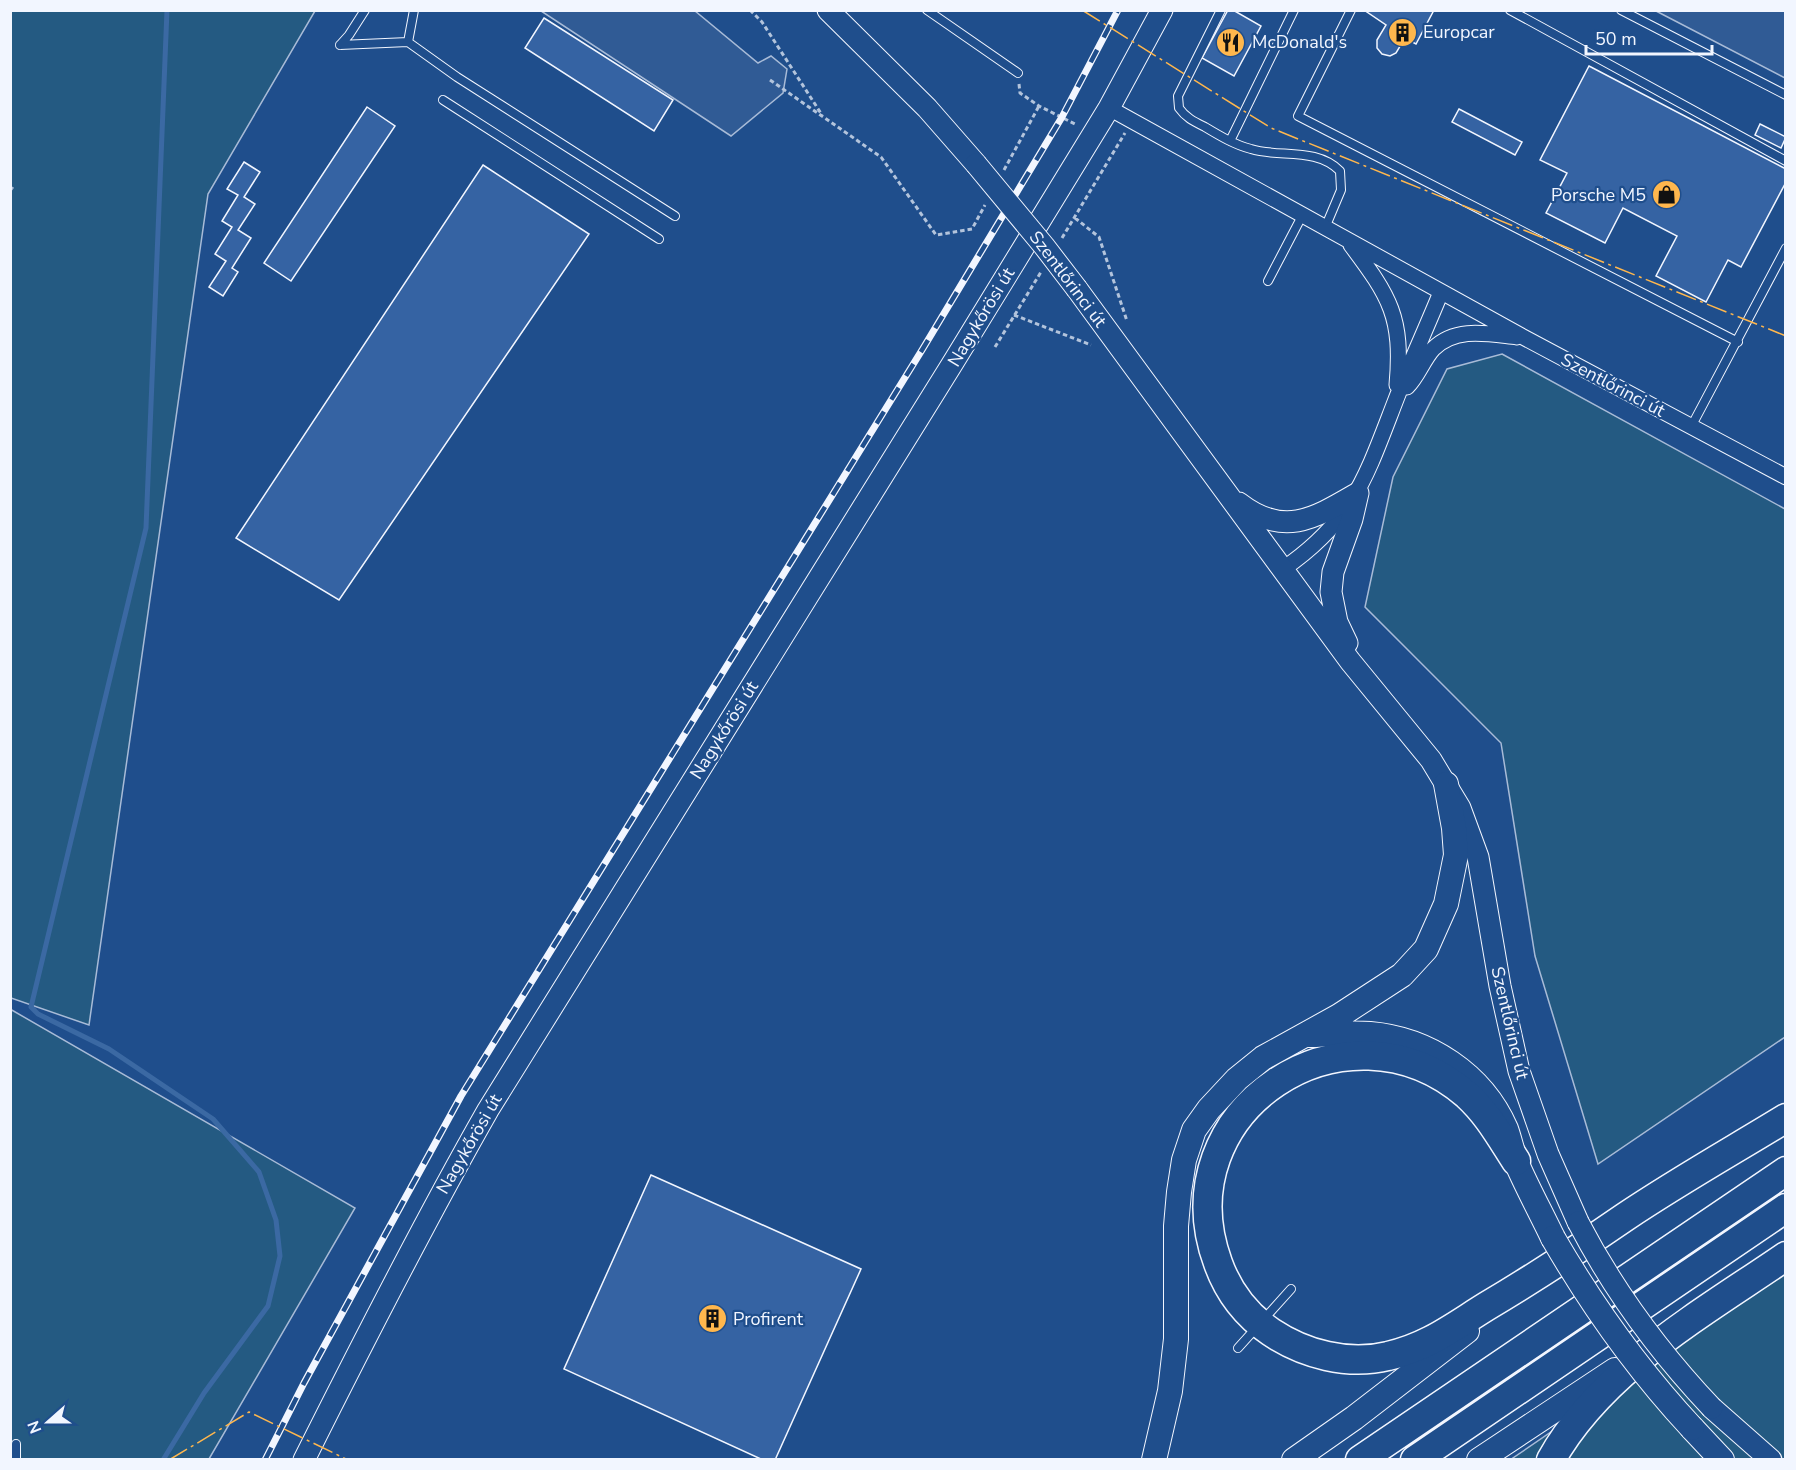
<svg xmlns="http://www.w3.org/2000/svg" width="1796" height="1470" font-family="'Nunito Sans',sans-serif">
<rect width="100%" height="100%" fill="#1f4e8c"/>
<path fill="#245a82" stroke="#a8bbd7" stroke-width="1.5" d="M11 10 315 11 208 194 89 1025 11 998 10 192 13 188 10 186Z
M1502 354 1785 509V1037L1598 1164 1535 956 1501 743 1365 607 1393 477 1447 369Z
M10 1009 355 1208 209 1459H11Z
M1785 1272V1459L1510 1460Z"/>
<path fill="#305b95" stroke="#a8bbd7" stroke-width="1.5" d="M541 11H695L758 63 771 56 787 69 783 93 731 136Z
M1656 11H1785V78Z"/>
<g fill="none" stroke-linecap="round" stroke-linejoin="round">
<path stroke="#3b69a3" stroke-width="5" d="M163 1460 204 1393 268 1306 280 1256 276 1220 259 1172 213 1119 109 1049 38 1014 31 1007 146 528 167 10"/>
</g>
<path fill="#3563a3" stroke="#f2f6ff" stroke-width="1.5" d="M1228 10H1233L1261 26 1234 76 1202 58Z
M1364 10H1434L1416 44 1405 38 1396 53 1390 56 1382 54 1377 48V40L1386 25Z
M544 18 673 100 654 131 525 48Z
M1589 66 1786 169V182L1741 267 1728 260 1706 302 1656 276 1677 236 1623 208 1605 243 1546 213 1567 173 1540 160Z
M367 107 395 126 291 281 264 263Z
M1459 109 1522 142 1515 155 1452 122Z
M1760 124 1786 137 1781 148 1755 135Z
M244 162 260 172 244 197 255 204 238 230 251 238 232 268 238 272 223 296 209 287 226 261 215 254 232 227 222 221 238 195 227 189Z
M483 165 589 234 339 600 236 538Z
M651 1175 861 1269 775 1460H763L564 1369Z"/>
<g fill="none" stroke-linecap="round" stroke-linejoin="round">
<defs>
<path id="lane" d="M927 10 1018 73
M1221 10 1178 96 1179 108C1186 118 1195 122 1205 127 1220 136 1235 145 1251 149 1280 158 1316 147 1340 171L1341 190 1325 228
M1351 10 1298 116 1738 342
M1510 10 1786 161
M1621 10 1786 95
M408 42 414 10
M340 45 408 42 457 77 675 216
M340 45 349 35 365 10
M443 100 659 239
M1230 141 1294 10
M1268 281 1302 216
M1691 427 1786 248
M1238 1348 1291 1289
M16 1460V1444"/>
<path id="street" d="M1109 108 1525 338 1786 477
M1351 245C1390 297 1403 317 1397 385
M1407 387C1418 376 1423 360 1433 349 1456 326 1489 334 1517 337
M1283 569C1353 521 1366 477 1395 402 1409 365 1426 329 1441 292"/>
<path id="secondary" d="M828 10 927 108 976 164
M1077 289 1350 661 1431 760 1460 808 1478 857 1500 986 1519 1071 1548 1154 1578 1222
M1239 503C1284 538 1315 518 1358 493
M1347 643 1337 622 1331 592 1333 572 1352 519 1358 493
M1712 1408 1771 1460
M304 1460C363 1342 423 1224 488 1110L954 361 1109 108 1162 10"/>
<path id="primary" d="M1306 1035C1327 1035 1349 1032 1370 1034 1428 1039 1482 1074 1506 1129 1510 1140 1512 1152 1517 1164 1528 1189 1541 1213 1553 1238
M1692 1428 1722 1460
M1154 1460 1170 1391 1176 1339V1226L1179 1192 1184 1160 1194 1130 1209 1109 1237 1079 1263 1058 1339 1016 1402 975 1426 949 1446 904 1456 855 1454 828 1446 784
M1294 1460 1354 1418 1467 1331
M1479 1460 1615 1370"/>
<path id="highway" d="M1516 1161C1501 1138 1488 1114 1467 1095 1345 990 1162 1111 1218 1263 1228 1291 1246 1315 1271 1332 1304 1354 1348 1366 1388 1356 1428 1347 1453 1327 1487 1306 1534 1278 1580 1248 1625 1217 1677 1182 1732 1151 1786 1118
M1360 1460 1786 1171
M1415 1460 1786 1208
M1551 1460C1601 1370 1703 1313 1786 1256"/>
</defs>
<use href="#lane" stroke="#f2f6ff" stroke-width="10"/>
<use href="#street" stroke="#f2f6ff" stroke-width="17"/>
<use href="#secondary" stroke="#f2f6ff" stroke-width="23"/>
<use href="#primary" stroke="#f2f6ff" stroke-width="26"/>
<use href="#highway" stroke="#f2f6ff" stroke-width="31"/>
<path stroke="#b3c4dc" stroke-width="3" stroke-dasharray="4.5 3" stroke-linecap="butt" d="M750 10 762 22 822 115
M770 80 881 157 936 235 972 229 985 205
M1019 84 1020 93 1039 106 1075 124
M1004 170 1039 106
M1075 218 1099 237 1127 321
M1062 238 1125 133
M1014 315 1091 345
M995 347 1041 272"/>
<use href="#lane" stroke="#1f4e8c" stroke-width="8"/>
<use href="#street" stroke="#1f4e8c" stroke-width="15"/>
<use href="#secondary" stroke="#1f4e8c" stroke-width="21"/>
<use href="#primary" stroke="#1f4e8c" stroke-width="24"/>
<use href="#highway" stroke="#1f4e8c" stroke-width="28"/>
<defs>
<path id="rail" d="M265 1460 304 1383 461 1096 922 350 1062 117 1118 10"/>
</defs>
<use href="#rail" stroke="#f2f6ff" stroke-width="7"/>
<use href="#rail" stroke="#1f4e8c" stroke-width="4.5" stroke-dasharray="14" stroke-linecap="butt"/>
<defs>
<path id="secondary-bridge" d="M976 164 1044 246 1077 289
M1578 1222C1614 1291 1658 1351 1712 1408"/>
<path id="primary-bridge" d="M1553 1238C1593 1307 1638 1370 1692 1428"/>
</defs>
<use href="#secondary-bridge" stroke="#f2f6ff" stroke-width="23" stroke-linecap="butt"/>
<use href="#primary-bridge" stroke="#f2f6ff" stroke-width="26" stroke-linecap="butt"/>
<use href="#secondary-bridge" stroke="#1f4e8c" stroke-width="21"/>
<use href="#primary-bridge" stroke="#1f4e8c" stroke-width="24"/>
<path stroke="#ffb74d" stroke-width="1.5" stroke-dasharray="21 4.5 3 4.5" stroke-linecap="butt" d="M1082 10 1271 128 1786 336
M169 1460 249 1412 348 1460"/>
</g>
<defs>
<symbol id="building-disc" viewBox="-11 -11 22 22"><circle r="9.5" fill="#ffb74d" stroke="#1f4e8c"/><path d="M-4-6H4V6H1V3H-1V6H-4ZM-2.5-4.3h1.7v1.8h-1.7ZM.8-4.3h1.7v1.8H.8ZM-2.5-1h1.7V.8h-1.7ZM.8-1h1.7V.8H.8Z" fill="#111"/></symbol>
<symbol id="restaurant-disc" viewBox="-11 -11 22 22"><circle r="9.5" fill="#ffb74d" stroke="#1f4e8c"/><path d="M-5-6h1v4h1v-4h1v4h1v-4h1v5L-1.5 .5V6h-2V.5L-5-1ZM5-6V6H3V1.5H1.5Q1.5-4 5-6Z" fill="#111"/></symbol>
<symbol id="shop-disc" viewBox="-11 -11 22 22"><circle r="9.5" fill="#ffb74d" stroke="#1f4e8c"/><path d="M-5-2.5h2.3a2.7 3.5 0 0 1 5.4 0H5L5.5 6h-11ZM-1.5-2.5h3a1.5 2.3 0 0 0-3 0Z" fill="#111"/></symbol>
</defs>
<g fill-rule="evenodd">
<use href="#building-disc" x="1386" y="16" width="33" height="33"/>
<use href="#restaurant-disc" x="1214" y="26" width="33" height="33"/>
<use href="#shop-disc" x="1650" y="178" width="33" height="33"/>
<use href="#building-disc" x="696" y="1302" width="33" height="33"/>
</g>
<g text-anchor="middle" dominant-baseline="central" stroke-width="4.5" stroke-linejoin="round" paint-order="stroke">
<g font-size="18" fill="#f2f6ff" stroke="#1f4e8c" text-anchor="start">
<text x="1423" y="32">Europcar</text>
<text x="1252" y="42">McDonald's</text>
<text x="1646" y="195" text-anchor="end">Porsche M5</text>
<text x="733" y="1319">Profirent</text>
</g>
<g font-size="18" fill="#f2f6ff" stroke="#1f4e8c">
<text transform="translate(1068 279) rotate(53)">Szentlőrinci út</text>
<text transform="translate(981 317) rotate(-59)">Nagykőrösi út</text>
<text transform="translate(1613 385) rotate(28)">Szentlőrinci út</text>
<text transform="translate(724 730) rotate(-58)">Nagykőrösi út</text>
<text transform="translate(1510 1023) rotate(77)">Szentlőrinci út</text>
<text transform="translate(469 1144) rotate(-60)">Nagykőrösi út</text>
</g>
</g>
<rect width="1796" height="1470" fill="none" stroke="#f2f6ff" stroke-width="24"/>
<g transform="translate(48 1422) rotate(249)" stroke="#1f4e8c" stroke-width="4.5" paint-order="stroke">
<path d="M0-4.5L10 22L0 15L-10 22Z" fill="#f2f6ff"/>
<text y="-9" font-size="16" font-weight="bold" text-anchor="middle" fill="#f2f6ff">N</text>
</g>
<path d="M1586 45v9h126v-9" fill="none" stroke="#f2f6ff" stroke-width="3"/>
<text x="1595" y="45" font-size="18" fill="#f2f6ff" stroke="#1f4e8c" stroke-width="4.5" paint-order="stroke">50 m</text>
</svg>
